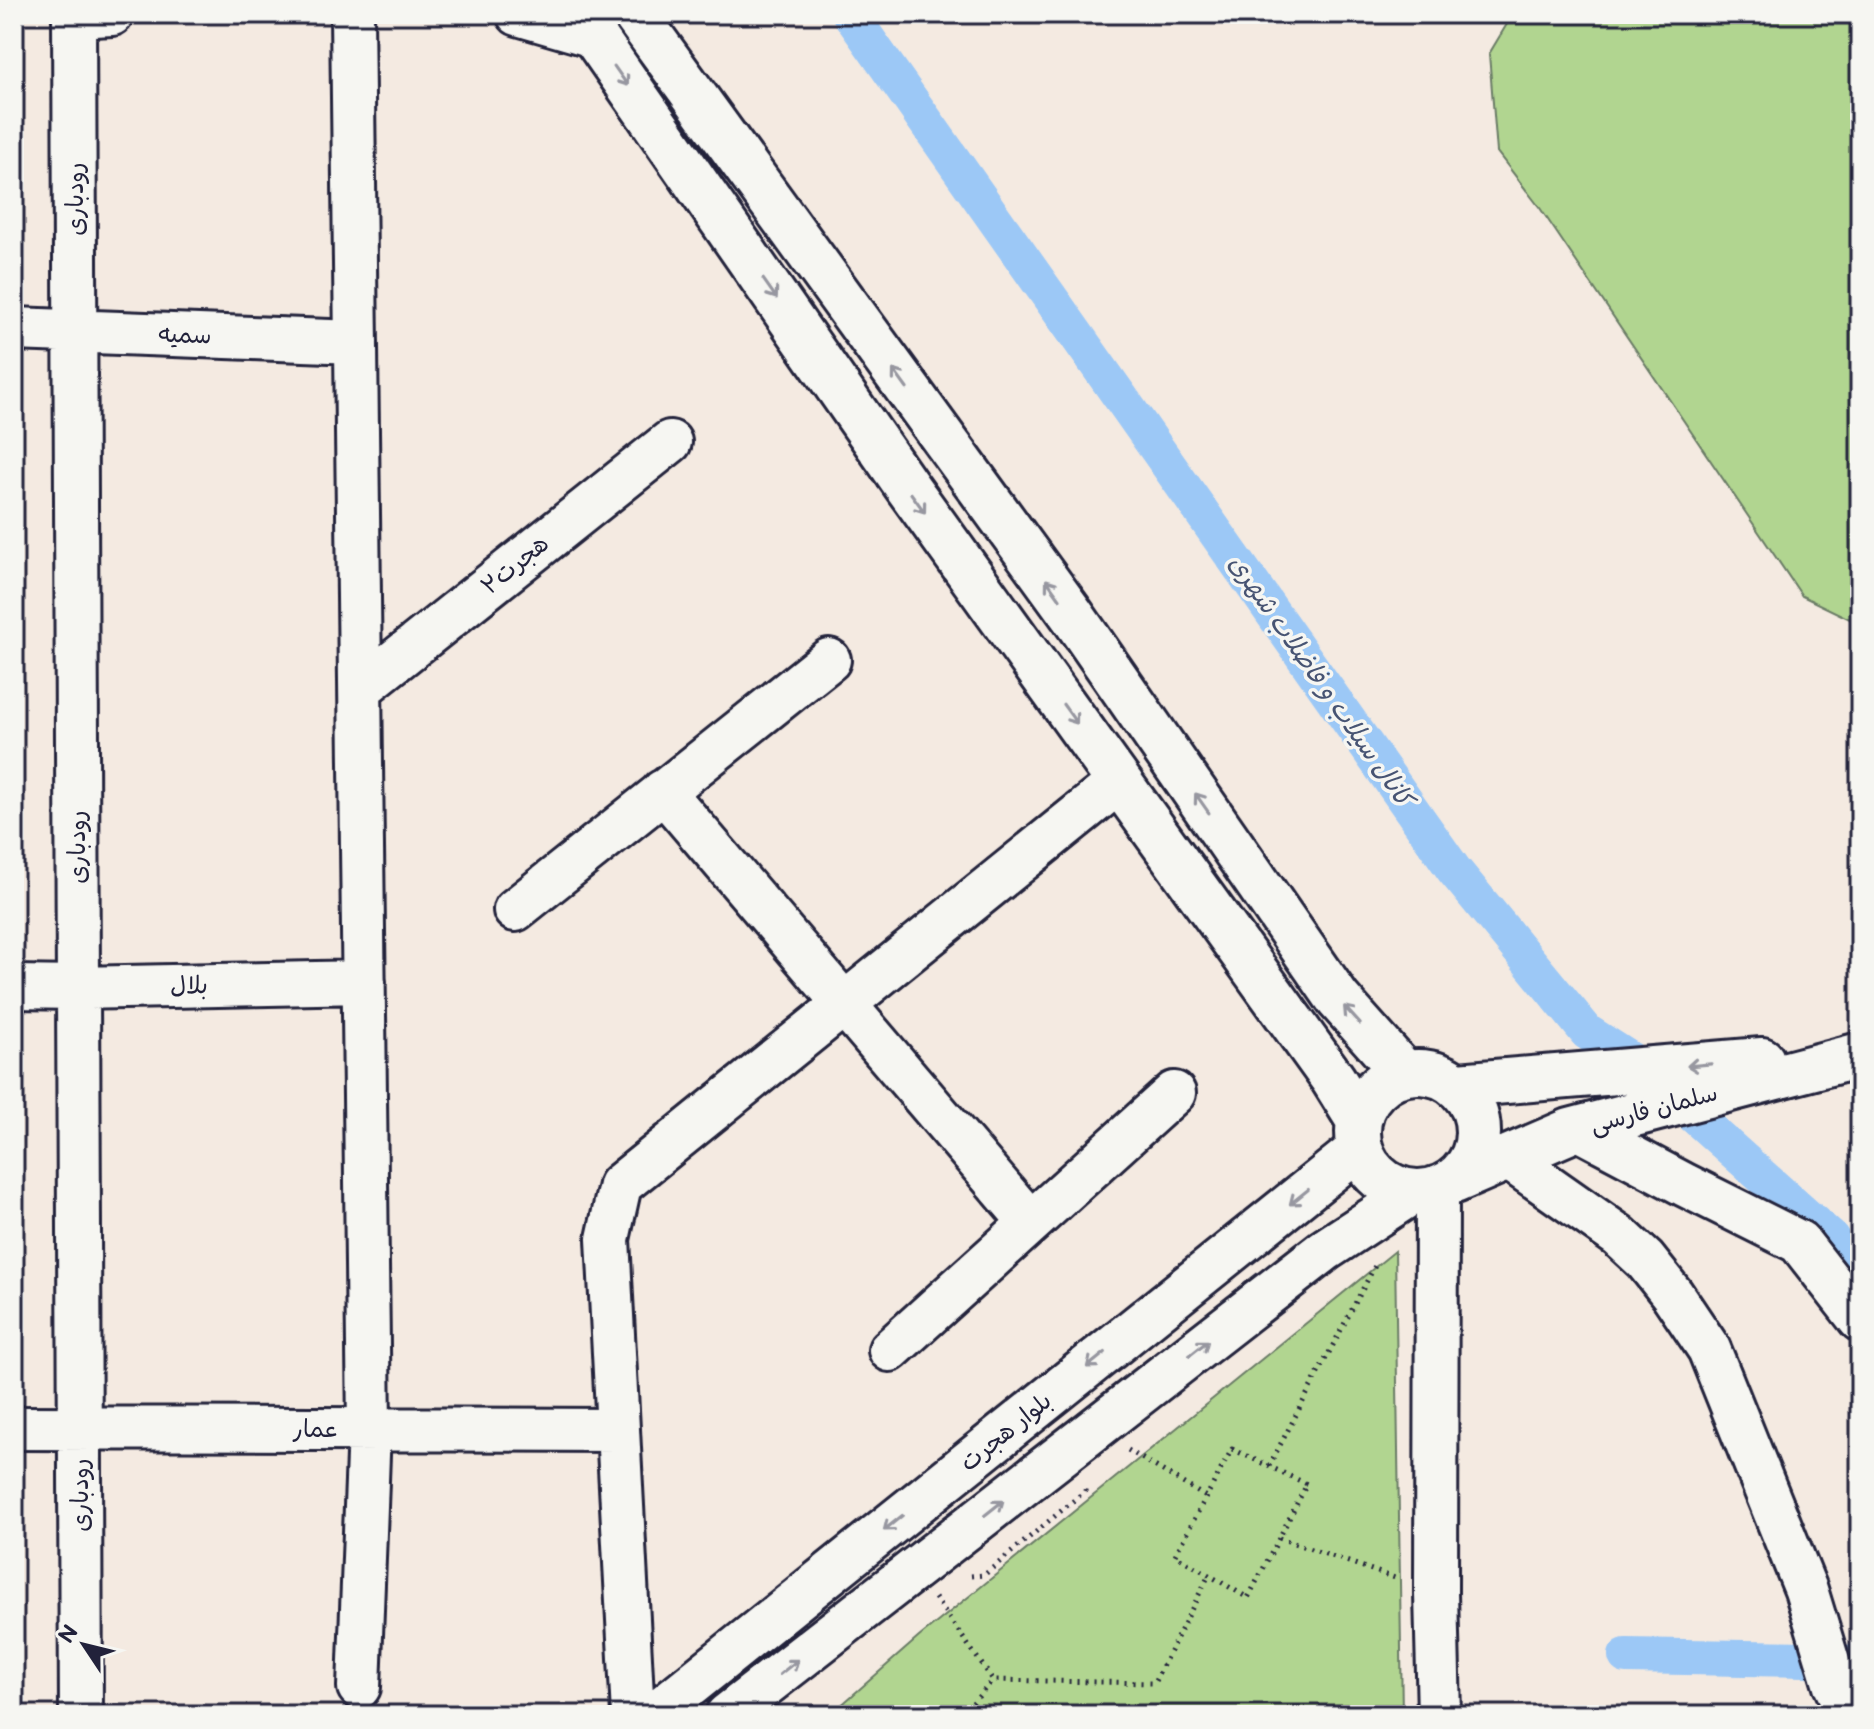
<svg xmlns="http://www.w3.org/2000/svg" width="1874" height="1729" font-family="'Balsamiq Sans','Playpen Sans Arabic',sans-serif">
<rect width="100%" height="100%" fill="#f4eae1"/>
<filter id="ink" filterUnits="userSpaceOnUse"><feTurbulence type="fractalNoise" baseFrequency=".0125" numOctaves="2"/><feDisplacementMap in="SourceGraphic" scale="16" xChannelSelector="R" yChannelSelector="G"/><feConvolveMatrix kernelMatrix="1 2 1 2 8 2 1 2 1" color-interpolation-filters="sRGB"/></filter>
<g filter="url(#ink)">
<path fill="#b1d590" stroke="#6a7c66" stroke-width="2" d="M1513 14H1851L1860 27V624L1802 596 1540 208 1497 152 1489 54Z
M1395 1251 1402 1715H830L919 1637Z"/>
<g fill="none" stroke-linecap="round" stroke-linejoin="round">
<path stroke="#9cc8f6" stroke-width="36" d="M850 14 1454 870 1587 1032 1634 1062 1832 1239 1860 1285
M1626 1656 1807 1659 1860 1664"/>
<defs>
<path id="street" d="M352 14 369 1429 359 1687
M518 14 594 36
M14 329 356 342
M361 688 670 442
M663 791 1030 1222
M515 910 829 660
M14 987 78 988 364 982
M1579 1129 1685 1185 1799 1242 1860 1320
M1508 1158 1619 1236 1645 1260 1672 1294 1709 1349 1806 1590 1835 1685 1849 1715
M1437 1189 1436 1593 1439 1715
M890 1350 1174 1093
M14 1428 618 1430
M81 1715 74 16 112 14
M633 1715 608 1239 620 1185 1119 782
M653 1715 1360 1148
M727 1715 1325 1250 1412 1193"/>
<path id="secondary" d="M574 14 594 36 908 488 1333 1079 1359 1121
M635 14 1072 615 1338 999 1404 1073
M1358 1132a60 60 0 1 1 120 0a60 60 0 1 1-120 0Z
M1458 1085 1762 1060
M1454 1181 1570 1131 1860 1055"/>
</defs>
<use href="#street" stroke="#22223b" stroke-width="48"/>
<use href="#secondary" stroke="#22223b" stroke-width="50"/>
<path stroke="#22223b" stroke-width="5" stroke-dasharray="2 6" stroke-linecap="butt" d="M1232 1449 1307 1484 1248 1598 1175 1555Z
M1128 1450 1206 1497
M1269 1466 1377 1262
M1279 1538 1398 1579
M971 1576 984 1575 1085 1491 1086 1485
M935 1598 993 1680 1154 1683 1209 1575
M962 1715 993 1680"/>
<use href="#street" stroke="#f6f6f2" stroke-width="42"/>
<use href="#secondary" stroke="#f6f6f2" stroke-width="44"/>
</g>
<defs><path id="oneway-shaft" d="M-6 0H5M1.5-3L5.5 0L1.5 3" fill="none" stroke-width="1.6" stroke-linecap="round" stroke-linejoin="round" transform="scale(2)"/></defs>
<g stroke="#9797a0">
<use href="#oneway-shaft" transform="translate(621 76) rotate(55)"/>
<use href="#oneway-shaft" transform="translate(770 289) rotate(55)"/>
<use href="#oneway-shaft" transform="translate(900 379) rotate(-126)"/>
<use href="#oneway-shaft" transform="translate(918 503) rotate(54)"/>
<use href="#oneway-shaft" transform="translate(1053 589) rotate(-126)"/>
<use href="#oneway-shaft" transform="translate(1070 714) rotate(54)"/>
<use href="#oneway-shaft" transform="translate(1202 803) rotate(-125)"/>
<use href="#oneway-shaft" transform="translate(1352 1015) rotate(-132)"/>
<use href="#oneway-shaft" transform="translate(1699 1065) rotate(175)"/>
<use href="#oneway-shaft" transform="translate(1299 1197) rotate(141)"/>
<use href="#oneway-shaft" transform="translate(1199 1348) rotate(-38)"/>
<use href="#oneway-shaft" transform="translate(1096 1360) rotate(141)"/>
<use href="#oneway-shaft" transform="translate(994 1508) rotate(-38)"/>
<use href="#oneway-shaft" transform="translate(893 1523) rotate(141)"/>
<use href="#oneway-shaft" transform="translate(789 1667) rotate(-38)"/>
</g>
</g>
<g text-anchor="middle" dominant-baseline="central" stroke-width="7" stroke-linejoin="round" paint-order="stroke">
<g font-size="24" fill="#22223b" stroke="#f6f6f2">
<text transform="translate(75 199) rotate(-90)">رودباری</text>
<text transform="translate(185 335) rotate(2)">سمیه</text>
<text transform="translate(515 565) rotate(-39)">هجرت۲</text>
<text transform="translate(77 847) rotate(-90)">رودباری</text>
<text transform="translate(189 986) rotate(-1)">بلال</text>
<text transform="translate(1654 1109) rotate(-15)">سلمان فارسی</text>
<text x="316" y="1429">عمار</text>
<text transform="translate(1006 1432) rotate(-39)">بلوار هجرت</text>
<text transform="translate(80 1495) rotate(-90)">رودباری</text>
</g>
<g font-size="26" font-style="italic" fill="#475473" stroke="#f6f6f2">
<text transform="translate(1320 681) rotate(55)">کانال سیلاب و فاضلاب شهری</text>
</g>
</g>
<rect width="1874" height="1729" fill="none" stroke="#f6f6f2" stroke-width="48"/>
<rect x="24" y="24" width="1826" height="1681" fill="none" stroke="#22223b" stroke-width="3" filter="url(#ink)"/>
<g transform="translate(84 1645) rotate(305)" stroke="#f6f6f2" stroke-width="6" paint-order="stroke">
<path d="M0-6L14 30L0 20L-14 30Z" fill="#22223b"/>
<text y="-12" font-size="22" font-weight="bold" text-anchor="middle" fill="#22223b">N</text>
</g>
</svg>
